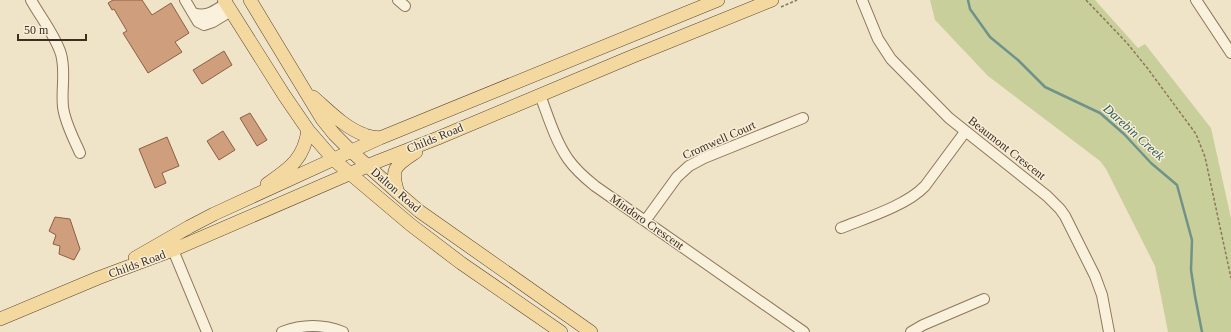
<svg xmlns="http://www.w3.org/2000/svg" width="1231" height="332" font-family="Georgia,serif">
<rect width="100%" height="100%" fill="#f0e4c8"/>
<path fill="#c9cf9b" d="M930 0H1095L1138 48 1145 44 1211 128 1231 218V332H1168L1155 266 1106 169 1100 161 988 76 935 20Z"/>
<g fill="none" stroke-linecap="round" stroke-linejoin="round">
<path stroke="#6f938a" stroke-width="2.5" d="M968 0 970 9 990 37 1018 60 1045 87 1100 113 1124 134 1151 163 1177 185 1192 240 1191 270 1195 296 1202 332"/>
</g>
<path fill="#cf9f7d" stroke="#8d5f41" d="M113 0H142L152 15 171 3 189 33 175 42 182 52 148 73 123 33 127 31 114 9 112 10 108 3Z
M224 51 232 65 202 84 193 70Z
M250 113 267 140 257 146 240 118Z
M223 131 235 150 219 160 207 141Z
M167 137 179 166 162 173 166 183 155 188 139 149Z
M55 217 70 219 80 249 74 260 59 254 60 246 53 244 56 235 49 231Z"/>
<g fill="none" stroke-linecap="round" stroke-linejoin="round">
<defs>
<path id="minor" d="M31 0C41 18 55 35 61 54 66 72 61 89 63 107 65 123 74 139 80 153
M185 0 198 22 204 25 213 22 231 11
M398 0 405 6
M862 0 878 39 891 59 949 118 1047 196 1060 209 1065 216 1095 276 1102 295 1109 332
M1196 0 1231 53
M193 13C207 18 215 10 227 3
M540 95C548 116 555 140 568 159 575 169 585 178 595 186L804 332
M645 221 677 177 689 166 704 158 803 118
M841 228C866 218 906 206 925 186L965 132
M173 250 207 332
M282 332C303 324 323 324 343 332
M911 332 923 325 984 299"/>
<path id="major" d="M224 0 284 95 308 130 334 160 411 225 461 263 561 332
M250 0 322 119 334 134 352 152 398 193 419 211 591 332
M313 97C329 111 345 128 365 135 369 137 375 137 380 138
M267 184C290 168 304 159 308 130
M398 193C390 168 395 166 416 152
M135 258 189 227 214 214 380 138 718 0
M0 319 98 278 173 250 379 161 438 138 631 57 772 0"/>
</defs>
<use href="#minor" stroke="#8d765c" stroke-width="12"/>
<use href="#major" stroke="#5b4430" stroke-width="14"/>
<path stroke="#8d765c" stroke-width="1.5" stroke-dasharray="3 2" stroke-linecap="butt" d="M1086 0 1127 43 1148 69 1196 134 1205 157 1231 278
M781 7 797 0"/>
<use href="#minor" stroke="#faf1dc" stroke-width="10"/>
<use href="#major" stroke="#f3d9a0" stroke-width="13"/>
</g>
<g text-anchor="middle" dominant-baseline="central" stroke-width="3" stroke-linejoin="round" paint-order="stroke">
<g font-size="12" fill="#3d2e20" stroke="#f7eed8">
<text transform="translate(435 138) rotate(-22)">Childs Road</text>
<text transform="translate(719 140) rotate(-24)">Cromwell Court</text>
<text transform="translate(1007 148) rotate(38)">Beaumont Crescent</text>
<text transform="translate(396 190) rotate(41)">Dalton Road</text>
<text transform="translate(647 222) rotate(35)">Mindoro Crescent</text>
<text transform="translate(137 264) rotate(-20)">Childs Road</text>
</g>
<g font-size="13" font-style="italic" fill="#2f5d5a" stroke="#f7eed8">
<text transform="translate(1134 132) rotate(42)">Darebin Creek</text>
</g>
</g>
<path d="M18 34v6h68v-6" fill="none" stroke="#3d2e20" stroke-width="2"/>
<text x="24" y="34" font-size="12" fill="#3d2e20" stroke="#f7eed8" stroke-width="3" paint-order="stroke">50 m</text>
</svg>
